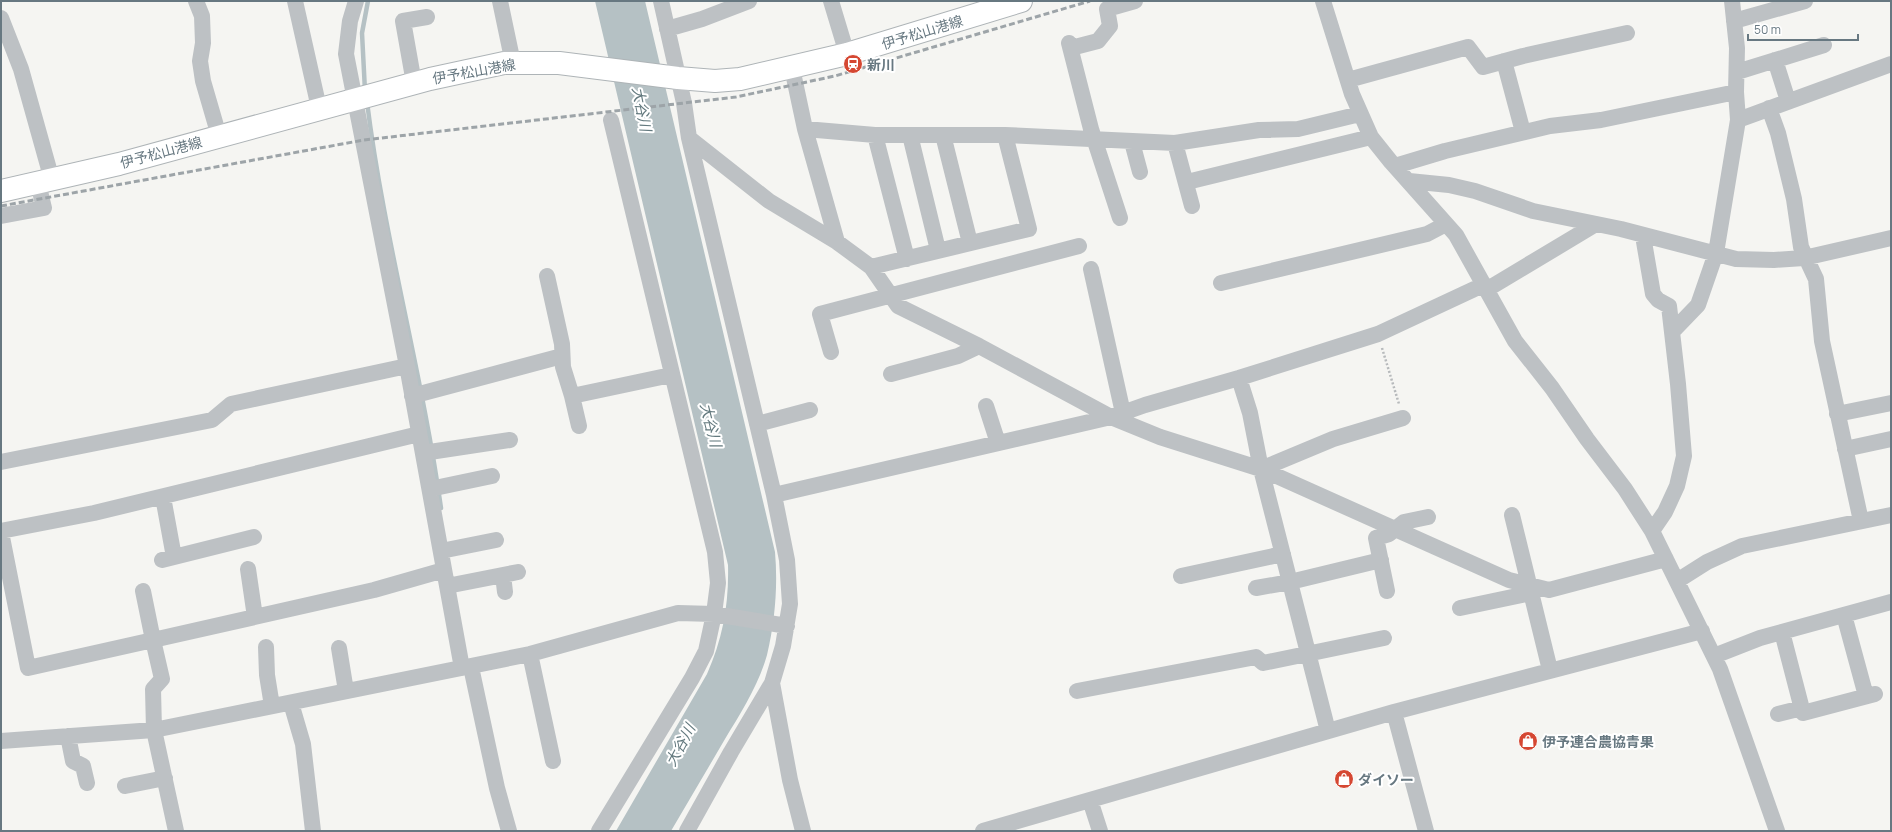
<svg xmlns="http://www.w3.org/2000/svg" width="1892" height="832" font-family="Manrope,'Noto Sans JP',sans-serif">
<rect width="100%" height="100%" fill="#f5f5f2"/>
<path fill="#b5c1c4" d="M595 1H645L775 552C778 586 775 621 767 655 759 684 741 713 725 739 707 770 689 800 671 831H616L707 674C723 638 729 604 728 565Z"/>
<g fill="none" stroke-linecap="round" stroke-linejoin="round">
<path stroke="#b5c1c4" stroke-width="4.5" d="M365 91 362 33 368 1
M367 102C384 239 422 372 441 508"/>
<defs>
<path id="primary" d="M1 191 119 164 430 79 504 63H559L678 78 715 81 740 79 847 54 1021 1"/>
</defs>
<use href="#primary" stroke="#aeb4b7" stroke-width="24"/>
<path stroke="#b7babc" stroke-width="2.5" stroke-dasharray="2 2" stroke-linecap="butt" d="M1382 348 1399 404"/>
<path stroke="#bdc1c4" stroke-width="16" d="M196 1 202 16 203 43 200 61 203 81 219 136
M295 1 319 108
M356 1 350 21 346 54 407 366 462 668
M500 1 513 63
M661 1 684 103 689 138 774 495 787 560 790 604 783 646 772 683 731 752 687 831
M831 1 847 54
M1323 1 1352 94 1371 137 1391 162 1456 235 1515 341 1552 388 1587 439 1625 489 1652 531 1720 669 1777 831
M1 18 21 69 52 180
M1734 21 1805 1
M667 29 702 19 749 1
M1069 43 1091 129 1120 218
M1071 48 1098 41 1110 26 1107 9 1135 1
M1775 60 1788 101
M1504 61 1523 132
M792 68 805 129 837 242
M1737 72 1824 45
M1348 80 1468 47 1483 67 1523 56 1627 33
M414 83 403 21 427 17
M1769 108 1778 133 1794 199 1801 247 1816 279 1822 341 1861 521
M1738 120 1891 64
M805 129 875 135H1005L1175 143 1259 130 1298 129 1360 114
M875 135 907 259
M910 135 938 250
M943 135 970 243
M689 138 769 201 837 242 871 267 898 306 979 346 1111 417 1160 437 1261 469 1509 580 1549 590 1666 559
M1132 142 1140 172
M1175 143 1192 206
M1395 166 1445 151 1550 126 1601 120 1736 92
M1409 181 1449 185 1475 191 1533 211 1621 229 1736 259 1774 260 1804 258 1891 238
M1187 182 1371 137
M1 216 44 208 38 183
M1643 236 1653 294 1658 300 1669 306 1678 384 1684 456 1677 486 1665 512 1652 531
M871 267 1029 229 1005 135
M1091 269 1123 413
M547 276 562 344 563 367 572 396 579 426
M1221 283 1427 234 1446 224
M1486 290 1596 224
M1672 332 1698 305 1716 253 1738 120 1736 92 1737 48 1732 1
M831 352 820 314 1079 246
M891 374 958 356 979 346
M1239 378 1250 413 1261 469 1328 731
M412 396 562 356
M572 396 671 375
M986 406 998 443
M1837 414 1891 403
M757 424 810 410
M1845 449 1891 439
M423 453 510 440
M1 462 212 420 231 404 407 366
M1261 469 1333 439 1403 418
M430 489 492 476
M774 495 1111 417 1145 405 1239 378 1378 334 1483 285
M163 497 174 557
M1512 515 1550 670
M1 531 94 513 419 434
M1 532 28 668 153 640 162 679 153 689 154 730 176 831
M441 551 496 540
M162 560 254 537
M248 569 255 617
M503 575 505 592
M1181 576 1283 554
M1677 581 1707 562 1742 546 1891 515
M447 586 518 572
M1256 588 1290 582 1381 560
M143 591 153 640 374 590 444 570
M1387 591 1376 538 1389 534 1404 522 1428 517
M1460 608 1531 593
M1844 615 1866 696
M1782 632 1803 713 1875 694
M266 647 267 675 272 706
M339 648 346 691
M530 654 553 761
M1714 656 1760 638 1891 602
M471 667 497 788 509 831
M772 683 790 780 803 831
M1077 691 1256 657 1263 663 1384 638
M291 703 303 744 313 831
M1394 712 1426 831
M1778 714 1802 708
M68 736 73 761 83 766 87 783
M1 741 154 730 530 654 678 613 714 614 787 626
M125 786 165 778
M1090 800 1100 831
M599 831 692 678 706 651 714 614 718 583 715 552 611 120
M983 831 1394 712 1702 631"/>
<use href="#primary" stroke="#fff" stroke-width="22"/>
<path stroke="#9da4a8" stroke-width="3" stroke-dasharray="6 3" stroke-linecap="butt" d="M1 206 364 140 736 97 835 76 1090 1"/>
</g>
<defs>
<symbol id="station-disc" viewBox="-11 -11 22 22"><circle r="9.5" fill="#d54732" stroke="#fff"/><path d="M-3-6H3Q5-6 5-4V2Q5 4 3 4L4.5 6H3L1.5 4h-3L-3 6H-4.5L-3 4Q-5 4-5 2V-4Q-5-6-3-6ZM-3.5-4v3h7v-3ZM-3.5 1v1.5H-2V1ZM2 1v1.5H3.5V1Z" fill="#fff"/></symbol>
<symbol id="shop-disc" viewBox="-11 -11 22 22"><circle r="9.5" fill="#d54732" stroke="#fff"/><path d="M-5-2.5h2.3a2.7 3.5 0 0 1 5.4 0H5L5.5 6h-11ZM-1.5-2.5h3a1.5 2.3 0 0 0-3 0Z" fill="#fff"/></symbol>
</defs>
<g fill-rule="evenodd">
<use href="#station-disc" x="842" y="53" width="22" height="22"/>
<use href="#shop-disc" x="1517" y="730" width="22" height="22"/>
<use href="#shop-disc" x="1333" y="768" width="22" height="22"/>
</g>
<g text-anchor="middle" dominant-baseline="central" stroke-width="4" stroke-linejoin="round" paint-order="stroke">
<g font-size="14" fill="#677881" stroke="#fff">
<text transform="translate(922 32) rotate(-17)">伊予松山港線</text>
<text transform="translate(474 71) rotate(-10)">伊予松山港線</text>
<text transform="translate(161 152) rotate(-15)">伊予松山港線</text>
</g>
<g font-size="14" font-weight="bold" fill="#677881" stroke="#fff" text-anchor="start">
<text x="867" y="64">新川</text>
<text x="1542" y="741">伊予連合農協青果</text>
<text x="1358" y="779">ダイソー</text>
</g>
<g font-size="15" font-style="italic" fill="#63797e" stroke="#fff">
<text transform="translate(642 109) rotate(79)">大谷川</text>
<text transform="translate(711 425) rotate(76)">大谷川</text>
<text transform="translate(680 745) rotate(-62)">大谷川</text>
</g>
</g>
<rect width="1892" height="832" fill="none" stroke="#677881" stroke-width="4"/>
<path d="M1748 34v6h110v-6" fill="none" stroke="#677881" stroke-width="2"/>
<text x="1754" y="34" font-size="12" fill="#677881" stroke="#ffffff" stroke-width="3" paint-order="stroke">50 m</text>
</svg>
